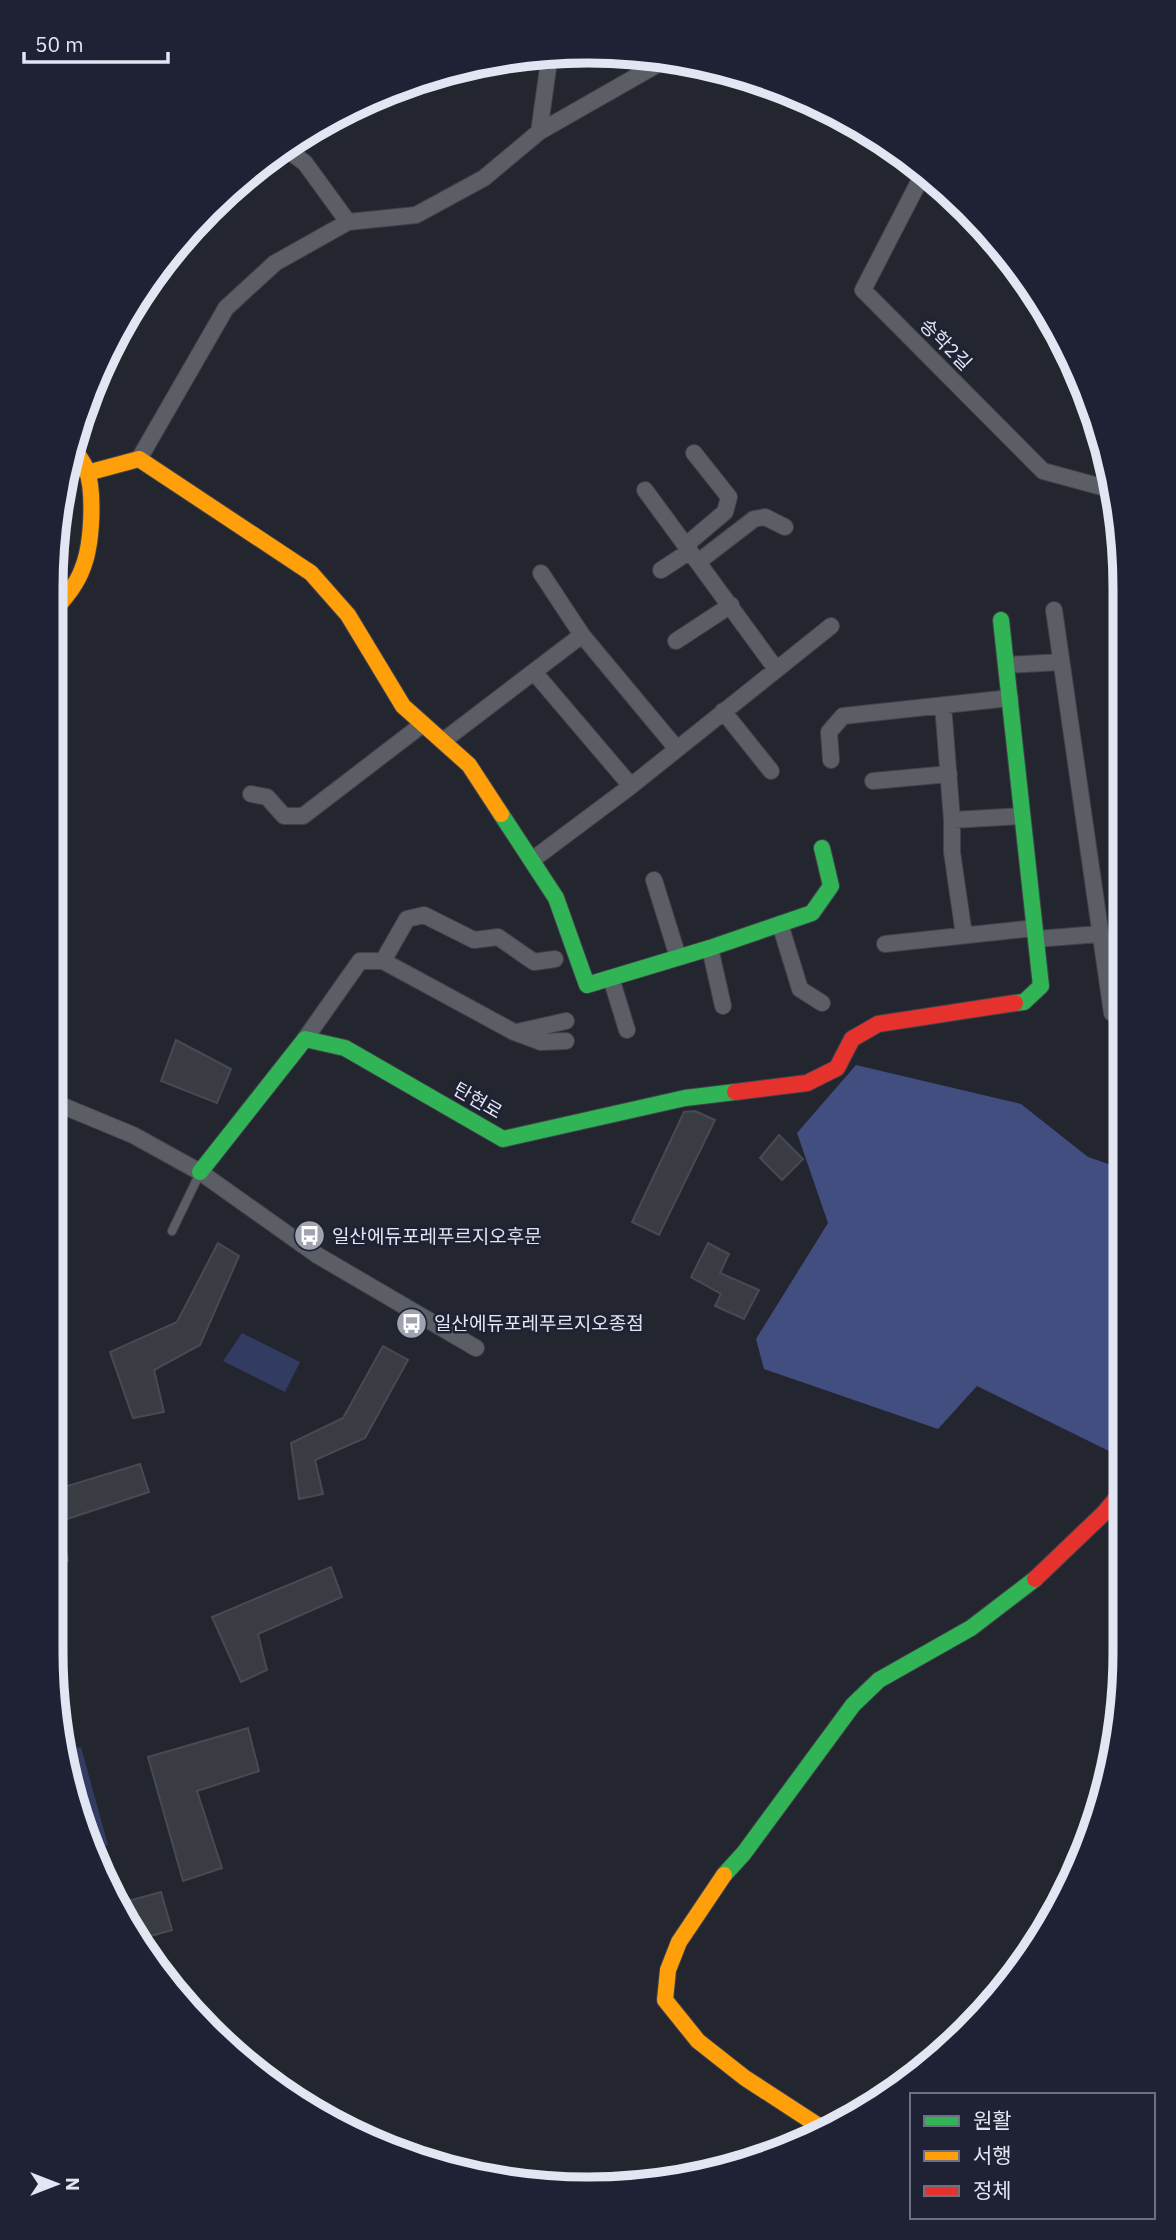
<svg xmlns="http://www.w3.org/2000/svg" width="1176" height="2240" font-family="'IBM Plex Sans','Noto Sans KR',sans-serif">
<rect width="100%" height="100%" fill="#23262f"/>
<path fill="#323b61" d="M242 1333 300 1362 285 1392 223 1361Z
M81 1747 108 1845 93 1851 79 1825 67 1750Z"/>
<path fill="#424e7f" d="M856 1065 1021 1104 1088 1157 1123 1169V1424L1115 1454 977 1386 938 1429 764 1369 756 1339 828 1223 797 1133Z"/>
<path fill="#3a3c44" stroke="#474a52" stroke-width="2" d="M176 1040 231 1069 217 1103 161 1081Z
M695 1111 715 1120 659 1235 632 1222 684 1112Z
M779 1135 803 1159 782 1180 760 1158Z
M218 1243 239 1256 200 1345 154 1370 164 1412 133 1418 110 1352 177 1322Z
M708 1243 729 1254 720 1273 759 1290 744 1319 715 1306 721 1294 691 1277Z
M383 1346 408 1360 365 1438 315 1460 323 1494 299 1499 291 1443 343 1418Z
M140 1464 149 1492 61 1521 68 1561 51 1566V1491Z
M331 1567 342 1597 258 1634 267 1670 241 1682 212 1617Z
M248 1728 259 1771 197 1791 222 1868 183 1881 148 1757Z
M161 1892 172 1930 140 1939 121 1903Z"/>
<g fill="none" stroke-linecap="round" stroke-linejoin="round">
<defs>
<path id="lane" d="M172 1231 199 1175"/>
<path id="street" d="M539 132 550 54
M285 148 305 163 348 222
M924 172 863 290 1043 471 1113 490
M139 459 226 308 275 263 348 222 416 215 484 178 539 132 667 59
M645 490 776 669
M1121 541 1119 544 1121 553
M686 545 725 512 729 497 694 453
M698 562 754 519 765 517 785 527
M661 570 690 551
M541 573 582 635
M1054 610 1112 1013 1122 1018
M676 641 731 605
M1006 665 1061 662
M534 672 631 786
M943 705 952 820 1022 816
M723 711 771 771
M443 741 582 635 677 749
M831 760 829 732 843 716 1010 698
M873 781 949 774
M251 794 267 797 284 816H303L423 724
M952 815V852L964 935
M532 860 631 786 831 626
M654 880 678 957
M780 924 800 989 822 1003
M1036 939 1099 934
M885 944 1034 928
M710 948 723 1006
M383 961 407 919 424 915 474 940 498 937 534 962 555 959
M611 978 627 1030
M517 1032 566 1021
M305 1039 360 961H383L514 1032 541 1042 566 1041
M51 1101 133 1135 200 1172 317 1255 476 1348"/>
<path id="fast" d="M1001 620 1041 986 1024 1002 1015 1003
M501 814 556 898 587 985 710 948 812 913 831 886 822 848
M200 1172 305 1039 345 1048 503 1139 685 1098 735 1092
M724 1875 744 1853 853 1705 879 1680 971 1628 1035 1579"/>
<path id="slow" d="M87 473 139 459 311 573 348 615 403 706 469 765 501 814
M52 613C64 599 77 585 83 567 92 544 95 492 86 468 82 460 76 452 71 445
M724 1875 679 1942 668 1970 665 2000 698 2041 745 2078 828 2132"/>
<path id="jam" d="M735 1092 807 1083 837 1068 852 1039 878 1024 1015 1003
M1035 1579 1104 1513 1124 1489"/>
</defs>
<use href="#lane" stroke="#40424b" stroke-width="10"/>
<use href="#street" stroke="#40424b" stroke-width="18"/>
<use href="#fast" stroke="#40424b" stroke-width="18"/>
<use href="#slow" stroke="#40424b" stroke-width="18"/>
<use href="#jam" stroke="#40424b" stroke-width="18"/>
<use href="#lane" stroke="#5c5e65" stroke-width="8"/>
<use href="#street" stroke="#5c5e65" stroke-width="16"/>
<use href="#fast" stroke="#30b455" stroke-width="16"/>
<use href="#slow" stroke="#ff9f0a" stroke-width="16"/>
<use href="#jam" stroke="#e5322d" stroke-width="16"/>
</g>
<defs>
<symbol id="bus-disc" viewBox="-11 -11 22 22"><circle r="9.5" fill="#9fa3ae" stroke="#1e2234"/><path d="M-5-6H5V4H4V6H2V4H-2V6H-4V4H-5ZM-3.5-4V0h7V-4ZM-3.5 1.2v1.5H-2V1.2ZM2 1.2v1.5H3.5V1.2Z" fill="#fff"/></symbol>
</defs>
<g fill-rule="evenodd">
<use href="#bus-disc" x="292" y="1218" width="35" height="35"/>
<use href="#bus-disc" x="394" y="1306" width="35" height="35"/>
</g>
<g text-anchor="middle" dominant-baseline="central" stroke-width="5" stroke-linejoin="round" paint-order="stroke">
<g font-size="19" fill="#e2e6f2" stroke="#1e2234">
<text transform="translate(946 344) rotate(45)">송학2길</text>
<text transform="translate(478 1100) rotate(30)">탄현로</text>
</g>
<g font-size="19" fill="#e2e6f2" stroke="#1e2234" text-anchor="start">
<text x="332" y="1236">일산에듀포레푸르지오후문</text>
<text x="434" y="1323">일산에듀포레푸르지오종점</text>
</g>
</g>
<path d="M0 0H1176V2240H0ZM588 63H588A525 525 0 0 1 1113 588V1652A525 525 0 0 1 588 2177H588A525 525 0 0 1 63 1652V588A525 525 0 0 1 588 63Z" fill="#1e2234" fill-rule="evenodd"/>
<path fill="none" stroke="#e2e6f2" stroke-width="9" d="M588 63H588A525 525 0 0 1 1113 588V1652A525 525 0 0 1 588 2177H588A525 525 0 0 1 63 1652V588A525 525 0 0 1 588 63Z"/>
<rect x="910" y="2093" width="245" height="126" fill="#1e2234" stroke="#6c7080" stroke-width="2"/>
<rect x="924" y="2116" width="35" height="10" fill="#30b455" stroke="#6c7080" stroke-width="2"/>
<text x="973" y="2128" font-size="21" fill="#e2e6f2">원활</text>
<rect x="924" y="2151" width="35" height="10" fill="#ff9f0a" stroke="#6c7080" stroke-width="2"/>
<text x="973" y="2163" font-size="21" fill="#e2e6f2">서행</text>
<rect x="924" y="2186" width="35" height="10" fill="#e5322d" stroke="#6c7080" stroke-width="2"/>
<text x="973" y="2198" font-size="21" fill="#e2e6f2">정체</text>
<g transform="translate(56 2184) rotate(90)" stroke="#1e2234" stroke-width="5" paint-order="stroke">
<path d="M0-5L12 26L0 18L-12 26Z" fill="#e2e6f2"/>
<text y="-10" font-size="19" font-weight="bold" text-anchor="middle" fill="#e2e6f2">N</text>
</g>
<path d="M24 52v10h144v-10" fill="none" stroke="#e2e6f2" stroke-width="3.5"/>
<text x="35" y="52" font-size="21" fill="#e2e6f2" stroke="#1e2234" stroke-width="5" paint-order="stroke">50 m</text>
</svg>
